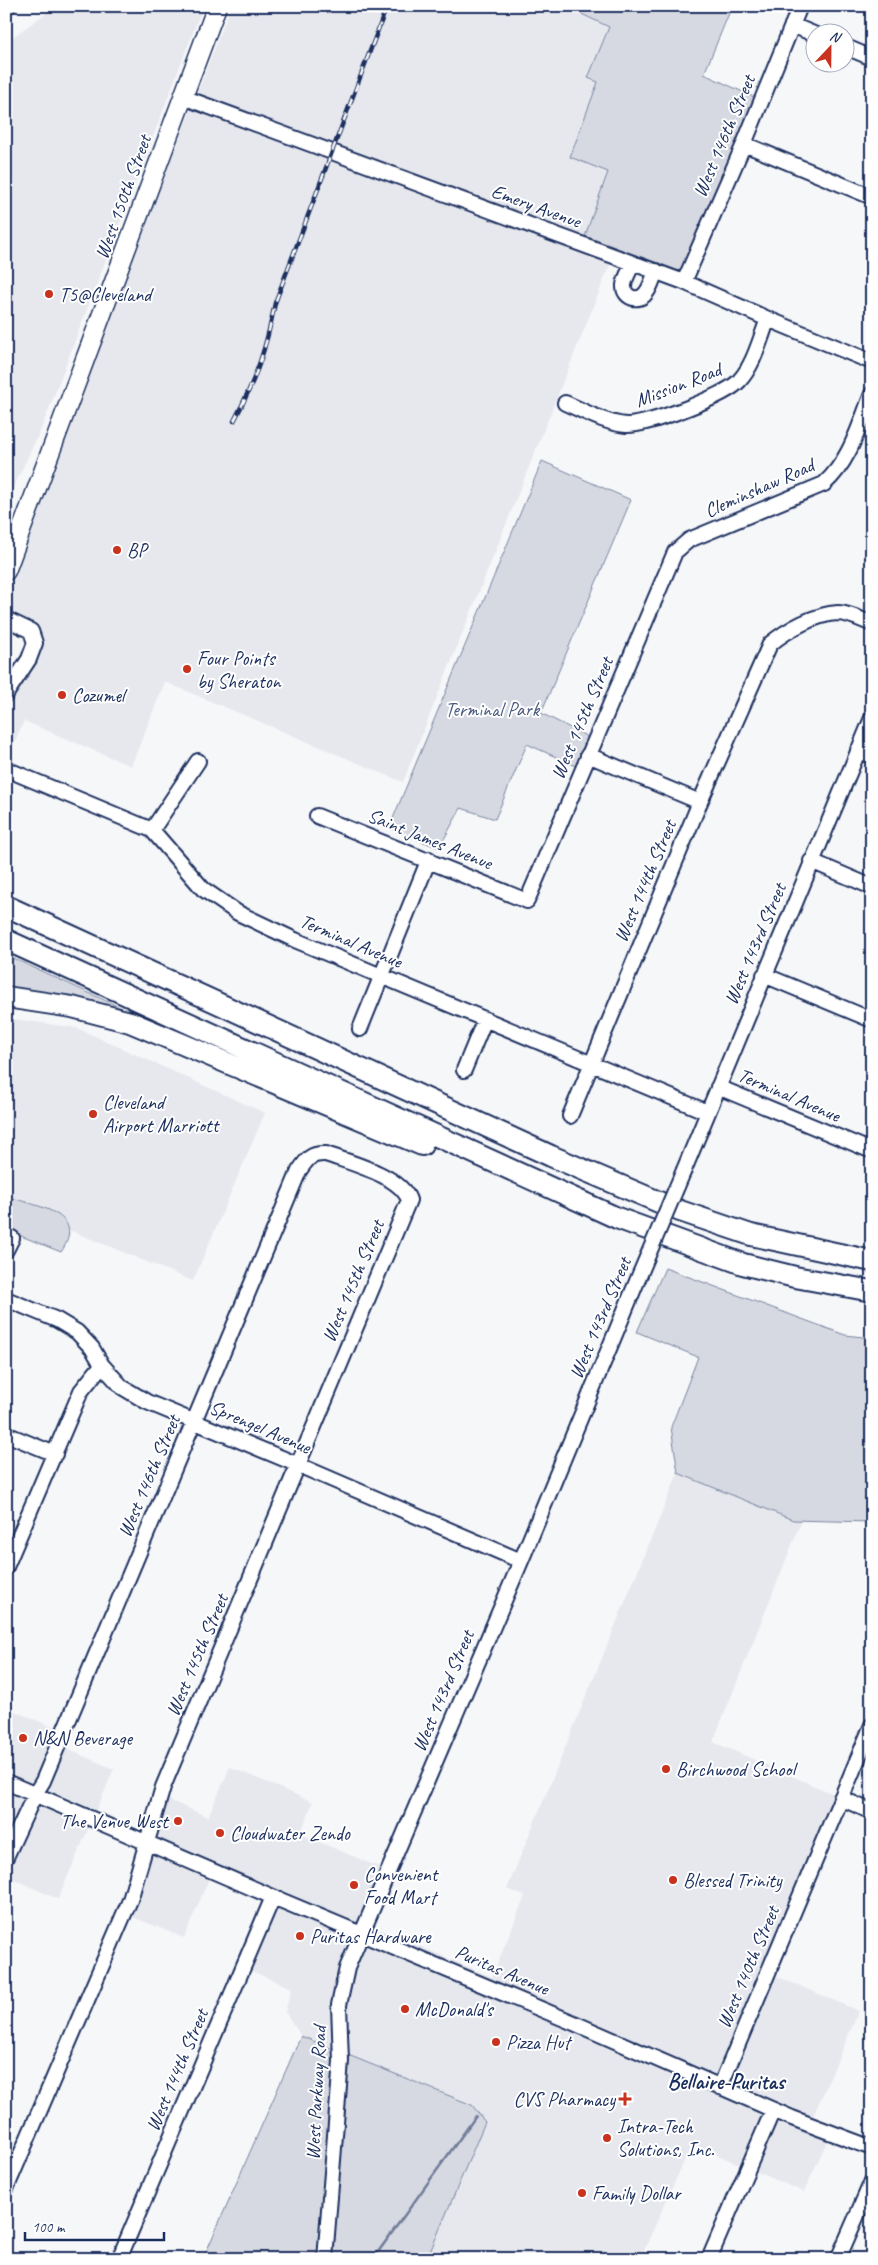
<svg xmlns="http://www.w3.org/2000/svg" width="878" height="2265" font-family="Caveat,sans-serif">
<rect width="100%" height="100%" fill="#f6f7f9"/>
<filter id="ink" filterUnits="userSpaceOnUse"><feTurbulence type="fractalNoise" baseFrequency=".02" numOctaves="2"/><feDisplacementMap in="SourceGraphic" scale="10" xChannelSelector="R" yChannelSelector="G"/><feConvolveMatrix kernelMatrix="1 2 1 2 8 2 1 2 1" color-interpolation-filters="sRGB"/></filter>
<g filter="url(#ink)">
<path fill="#e6e8ee" d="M56 6H203L42 427 6 503V42Z
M231 6H572V9L704 74 625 253 611 262 403 782 165 682 131 766 24 721 6 761V710L44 640 6 617V601L55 457Z
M6 1018 77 1028 265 1113 193 1281 6 1204Z
M678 1473 793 1520H802L713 1742 838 1796 764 1971 859 2011 811 2121 832 2130 804 2192 692 2144 640 2259H427L485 2122 472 2105 301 2036 285 2012 292 1988 246 1969 275 1903 211 1874 184 1938 128 1915 164 1798 208 1817 230 1767 313 1802 300 1834 393 1873 372 1926 492 1977 525 1896 507 1889Z
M12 1710 70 1734 64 1748 114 1769 58 1899 6 1876V1723Z"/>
<path fill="#d6d9e2" stroke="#7884a0" d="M572 6H732L704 74 756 98 682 272 585 236 608 172 570 157 598 82 588 78 609 27 571 9Z
M542 461 631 500 541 713 588 737 576 766 527 744 495 819 461 808 439 848 389 828Z
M6 955 137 1015 6 993Z
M6 1196C34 1206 89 1212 61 1252L6 1230Z
M665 1268 845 1335 872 1338V1522L793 1520 678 1473 671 1427 698 1357 637 1332Z
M301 2036 472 2105 485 2122 427 2259H203Z"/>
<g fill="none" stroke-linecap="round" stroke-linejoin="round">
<path stroke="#707c99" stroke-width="2.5" d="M373 2259 476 2116"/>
<defs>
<path id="minor" d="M792 25 816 35
M846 47 872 58
M183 97 684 282 768 319 872 362
M744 144 872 197
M633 263C630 270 625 278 624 285 623 298 639 303 646 293 651 287 653 278 656 271
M684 282 744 144 800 6
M565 403C584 411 605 423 626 425 646 426 726 396 739 381 754 365 760 339 768 319
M6 619 31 631 35 643 29 659 6 694
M858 750 872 756
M588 755 700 802
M6 769 152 830 203 889 238 913 295 940 707 1112
M317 816 527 901 675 552 689 540 824 484C850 461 859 426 872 394
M152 830 198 761
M811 861 872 887
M764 975 872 1020
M360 1029 429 859
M464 1070 485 1019
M718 1087 872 1151
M570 1116 700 802 770 644C787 630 815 614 838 613 849 613 862 620 872 624
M684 1170 872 718
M6 1250 12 1238
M6 1299 57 1320 77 1332 92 1348 102 1365 122 1387 147 1402 289 1461 521 1561
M6 1434 55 1454
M6 1567 81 1391 102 1365
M6 1782 273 1897 574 2023 792 2118 872 2148
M841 1798 872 1812
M6 1857 35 1794 43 1781 299 1171C307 1159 311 1153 326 1154 350 1163 400 1175 409 1200L163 1787 130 1900 6 2189
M720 2087 872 1725
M119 2259 273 1897
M325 2259 341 2061 339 2005 347 1968 521 1561 640 1274
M709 2259 773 2110
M838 2259 872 2181"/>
<path id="major" d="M6 571 217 6"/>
<path id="highway" d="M6 906 551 1156 680 1211 751 1235 872 1261
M6 940 617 1218 743 1264 795 1277 872 1291
M6 997 72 1007 130 1022 422 1145"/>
</defs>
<use href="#minor" stroke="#1b2f5e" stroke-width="18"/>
<use href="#major" stroke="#1b2f5e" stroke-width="21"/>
<use href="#highway" stroke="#1b2f5e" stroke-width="24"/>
<use href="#minor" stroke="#fff" stroke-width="14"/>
<use href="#major" stroke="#fff" stroke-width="18"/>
<use href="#highway" stroke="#fff" stroke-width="20"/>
<defs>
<path id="rail" d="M6 15 18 6
M234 421C256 379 266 349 275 303L387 6"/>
</defs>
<use href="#rail" stroke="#1b2f5e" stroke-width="4.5"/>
<use href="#rail" stroke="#fff" stroke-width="2.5" stroke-dasharray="8" stroke-linecap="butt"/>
<defs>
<path id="minor-bridge" d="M640 1274 684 1170"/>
</defs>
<use href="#minor-bridge" stroke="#1b2f5e" stroke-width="18" stroke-linecap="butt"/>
<use href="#minor-bridge" stroke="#fff" stroke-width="14"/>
</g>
</g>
<g fill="#c8321e" stroke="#fff" stroke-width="2">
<circle cx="49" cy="294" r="5"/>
<circle cx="117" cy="550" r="5"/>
<circle cx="187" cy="669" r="5"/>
<circle cx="62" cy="695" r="5"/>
<circle cx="93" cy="1114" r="5"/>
<circle cx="23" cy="1738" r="5"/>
<circle cx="666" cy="1769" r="5"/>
<circle cx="178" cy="1821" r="5"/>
<circle cx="220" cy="1833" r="5"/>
<circle cx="673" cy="1880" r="5"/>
<circle cx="354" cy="1885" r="5"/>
<circle cx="300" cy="1936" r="5"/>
<circle cx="405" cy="2009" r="5"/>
<circle cx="496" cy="2042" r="5"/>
<path d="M622.5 2091.5h5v5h5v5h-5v5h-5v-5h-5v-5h5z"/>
<circle cx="607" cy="2138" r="5"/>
<circle cx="582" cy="2193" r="5"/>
</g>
<g text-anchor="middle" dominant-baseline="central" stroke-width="4" stroke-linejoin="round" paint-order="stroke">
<g font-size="20" fill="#1b2f5e" stroke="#fff">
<text transform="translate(724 136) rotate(-67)">West 146th Street</text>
<text transform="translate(123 197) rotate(-70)">West 150th Street</text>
<text transform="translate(536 206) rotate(20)">Emery Avenue</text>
<text transform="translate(678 385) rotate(-21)">Mission Road</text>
<text transform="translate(759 488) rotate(-24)">Cleminshaw Road</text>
<text transform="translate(582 718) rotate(-67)">West 145th Street</text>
<text transform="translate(430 839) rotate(22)">Saint James Avenue</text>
<text transform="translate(645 881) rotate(-67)">West 144th Street</text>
<text transform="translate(351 941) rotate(23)">Terminal Avenue</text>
<text transform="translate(755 944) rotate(-67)">West 143rd Street</text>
<text transform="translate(789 1095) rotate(23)">Terminal Avenue</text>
<text transform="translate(353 1281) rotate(-67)">West 145th Street</text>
<text transform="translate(600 1318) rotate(-67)">West 143rd Street</text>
<text transform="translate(260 1427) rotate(23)">Sprengel Avenue</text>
<text transform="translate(149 1476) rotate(-67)">West 146th Street</text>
<text transform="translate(197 1655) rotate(-67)">West 145th Street</text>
<text transform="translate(443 1691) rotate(-67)">West 143rd Street</text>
<text transform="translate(748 1967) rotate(-67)">West 140th Street</text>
<text transform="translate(502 1970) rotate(23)">Puritas Avenue</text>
<text transform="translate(177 2070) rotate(-67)">West 144th Street</text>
<text transform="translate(316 2093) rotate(-87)">West Parkway Road</text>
</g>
<g font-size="20" fill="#1b2f5e" stroke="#fff" text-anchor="start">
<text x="59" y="294">T5@Cleveland</text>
<text x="127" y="550">BP</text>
<text x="197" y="658">Four Points<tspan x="197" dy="23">by Sheraton</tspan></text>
<text x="72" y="695">Cozumel</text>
<text x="103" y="1102">Cleveland<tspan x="103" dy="23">Airport Marriott</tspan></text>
<text x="33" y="1738">N&amp;N Beverage</text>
<text x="676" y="1769">Birchwood School</text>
<text x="168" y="1821" text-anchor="end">The Venue West</text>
<text x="230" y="1833">Cloudwater Zendo</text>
<text x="364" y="1874">Convenient<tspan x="364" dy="23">Food Mart</tspan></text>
<text x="683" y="1880">Blessed Trinity</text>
<text x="310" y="1936">Puritas Hardware</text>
<text x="415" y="2009">McDonald's</text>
<text x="506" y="2042">Pizza Hut</text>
<text x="615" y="2099" text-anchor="end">CVS Pharmacy</text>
<text x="617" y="2126">Intra-Tech<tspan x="617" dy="23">Solutions, Inc.</tspan></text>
<text x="592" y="2193">Family Dollar</text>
</g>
<g font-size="20" fill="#4a5a7f" stroke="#fff">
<text x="492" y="709">Terminal Park</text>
</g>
<g font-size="22" font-weight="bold" fill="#1b2f5e" stroke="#fff">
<text x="726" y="2082">Bellaire-Puritas</text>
</g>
</g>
<rect width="878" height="2265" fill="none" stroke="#fff" stroke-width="25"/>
<rect x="12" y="12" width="853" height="2240" fill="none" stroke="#1b2f5e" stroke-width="2" filter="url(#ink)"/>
<g transform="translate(830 48) rotate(22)"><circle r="24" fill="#ffffff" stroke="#a4acbf"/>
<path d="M0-4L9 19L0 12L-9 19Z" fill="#c8321e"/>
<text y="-8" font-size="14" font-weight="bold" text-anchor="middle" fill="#1b2f5e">N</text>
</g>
<path d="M25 2232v8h139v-8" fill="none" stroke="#1b2f5e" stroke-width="2.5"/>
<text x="32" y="2232" font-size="15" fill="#1b2f5e" stroke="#ffffff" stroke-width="4" paint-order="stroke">100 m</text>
</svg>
